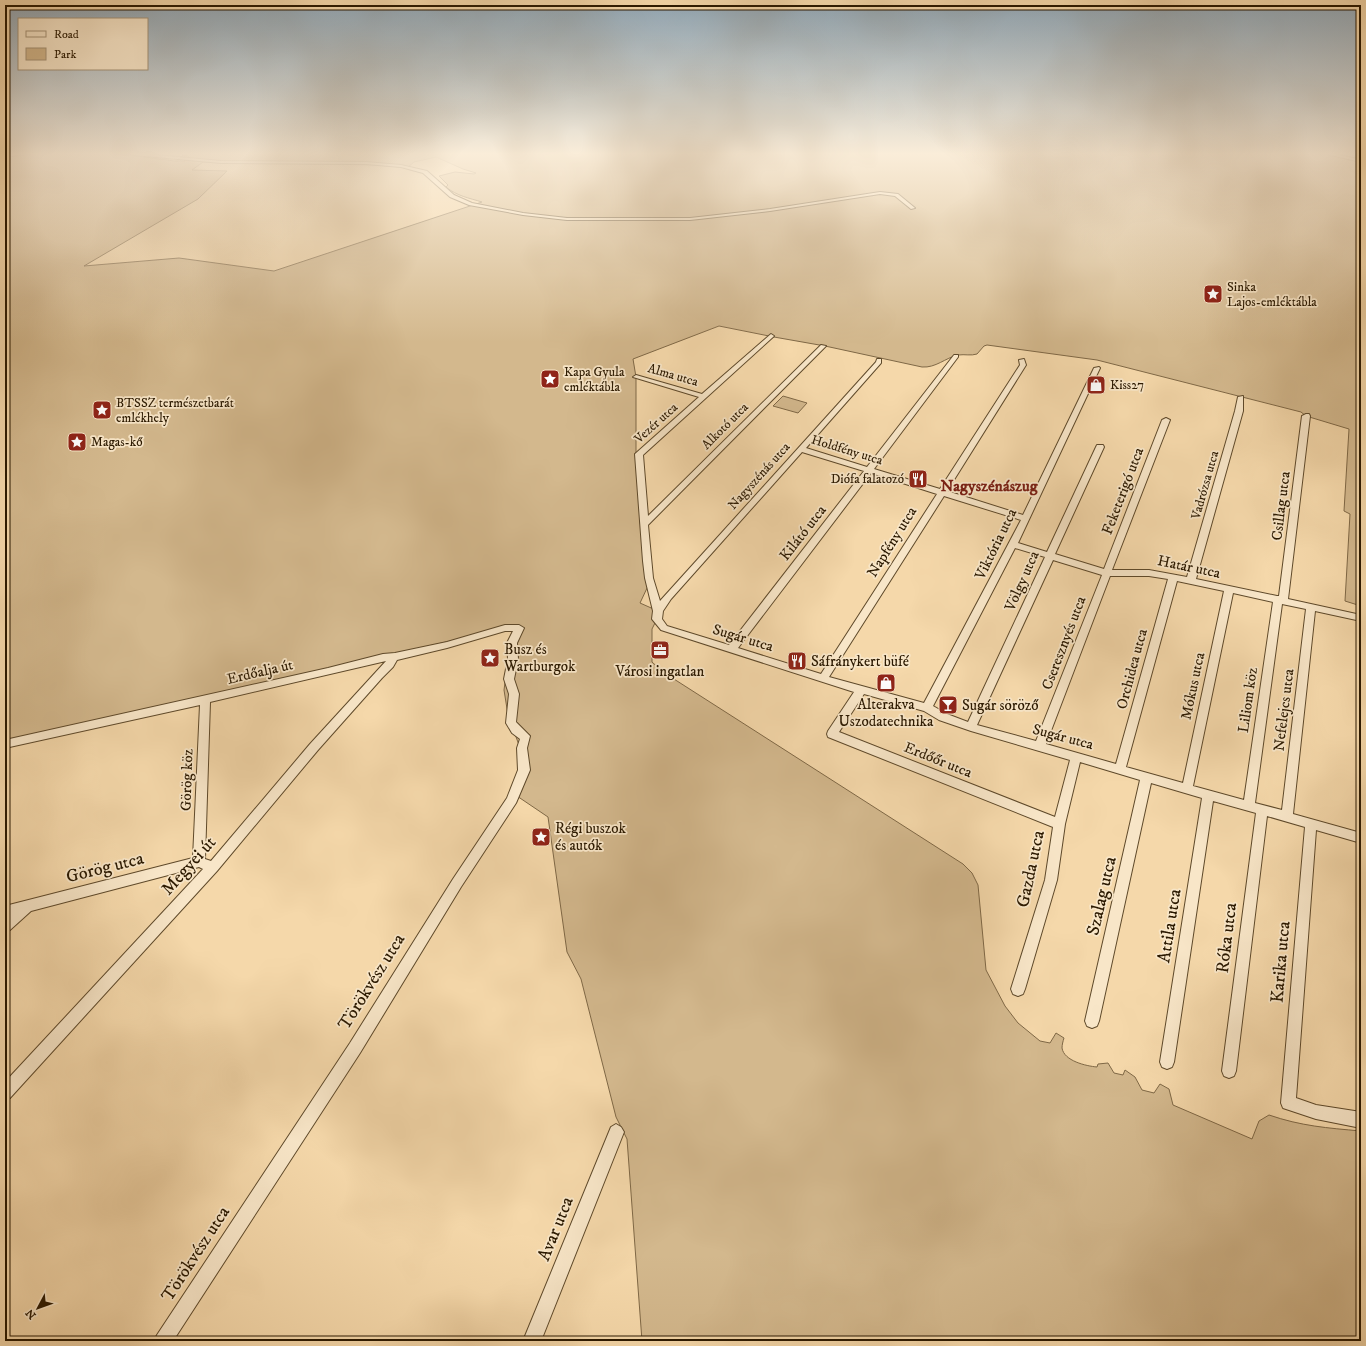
<svg xmlns="http://www.w3.org/2000/svg" width="1366" height="1346" font-family="'IM FELL DW Pica',serif">
<rect width="100%" height="100%" fill="#f5d8aa"/>
<filter id="stains"><feTurbulence type="fractalNoise" baseFrequency=".005" numOctaves="4"/><feColorMatrix values="0 0 0 0 .2 0 0 0 0 .09 0 0 0 0 .02 0 0 0 .5 -.17"/></filter>
<radialGradient id="worn" r=".72"><stop offset=".6" stop-color="#630" stop-opacity="0"/><stop offset="1" stop-color="#630" stop-opacity=".3"/></radialGradient>
<path fill="#d3b88d" stroke="#7f6846" fill-rule="evenodd" d="M5 153H112L175 161H185L181 153H1326L1361 159V606L1345 601 1350 514 1344 511 1349 429 1306 416 1301 412 1097 360 987 345 984 346 977 354C971 356 965 354 958 355 945 358 936 368 922 367L825 346 774 337 719 326 633 359 636 377V454L640 521 648 586 640 603 658 611 657 619 652 629V662L663 672 963 864 972 873 978 885 986 970 1005 1006 1018 1023 1040 1041 1050 1043 1056 1033 1064 1038C1063 1041 1062 1045 1062 1048 1064 1061 1086 1066 1097 1067L1098 1064 1108 1063 1114 1073 1123 1075 1125 1070 1135 1077 1142 1090 1154 1093 1160 1084 1169 1089 1173 1105 1252 1139 1259 1121 1269 1115C1301 1126 1327 1128 1361 1131V1341H642L627 1139 616 1117 581 979 567 952 548 817 514 794 523 756 508 715 504 690 508 660 519 628 498 630 5 744ZM436 157 463 169 476 173 474 174 455 172 439 176 448 185 446 187C457 196 469 198 482 202L274 271 179 258 84 266 198 199 227 171 192 170 203 162 380 165 407 168 414 162Z
M783 396 807 403 798 413 773 406Z"/>
<g fill="none" stroke-linecap="round" stroke-linejoin="round">
<defs>
<path id="minor" d="M15 153H31L5 157V155Z
M113 153H135L221 161 366 162 401 165 427 171 454 195 472 203 523 213 567 218H690L770 209 880 192 898 194 915 208 911 209 895 196 880 194 770 211 690 220H567L523 215 469 205 450 197 423 173 401 167 366 164 221 163Z
M1322 153H1332L1361 160V162Z
M771 334 774 336 773 337 643 455 648 516 821 345 826 346 648 525 653 578 660 601 876 362 877 359H881V363L806 448 867 467 954 355H958V357L874 469 940 489 1020 365 1019 360 1024 359 1026 365 947 491 1023 515 1094 368 1099 367 1100 368 1018 543 1047 552 1096 447 1097 445H1103L1104 447 1055 554 1104 569 1162 420 1166 418 1170 420 1112 570H1149L1187 577 1235 411 1238 397 1243 396V411L1196 579 1277 596H1279L1302 416 1306 414H1309L1310 416 1288 599 1361 615V621L1315 611 1293 814 1361 833V843L1316 830 1296 1098 1316 1105 1361 1112V1128L1316 1119 1283 1108 1281 1103 1305 827 1267 816 1236 1071 1234 1076 1229 1078 1224 1076 1222 1071 1256 813 1213 801 1174 1062 1172 1067 1167 1069 1162 1067 1160 1062 1202 798 1151 783 1099 1021 1097 1026 1092 1028 1087 1026 1085 1021 1140 780 1080 762 1065 824 1057 880 1025 989 1023 994 1018 996 1013 994 1011 989 1045 880 1053 827 828 737 827 734 828 731 854 692 661 630 652 619 653 611 645 578 643 561 635 454 699 397 633 377 636 375 702 394ZM802 452 864 471 729 645 667 626 662 619 663 611 671 599ZM871 473 937 494 821 674 738 648ZM944 496 1021 520 924 703 829 677ZM1015 548 1045 557 968 722 947 714 933 706ZM1053 560 1102 575 1036 741 977 725ZM1110 576H1149L1168 579 1116 764 1046 744ZM1177 581 1224 591 1183 783 1126 767ZM1233 593 1273 602 1244 800 1193 786ZM1282 604 1306 609 1282 810 1255 803ZM864 694 924 711 939 720 971 731 1070 760 1055 817 839 732Z
M505 625H519L524 628 517 643 518 659 514 679 519 694 516 722 530 736 527 748 530 770 516 803 461 887 360 1053 173 1341H154L157 1335 350 1043 453 879 507 798 518 770 517 748 520 739 512 733 506 723 509 694 504 679 508 659 507 643 513 631H505L447 648 397 660 393 667 382 678 318 750 217 871 10 1098 5 1100V1082L203 869 199 867 31 911 10 930 5 932V906L193 858 200 705 5 748V740L328 668 383 654 395 653 447 642ZM386 661 310 744 211 861 205 859 210 702Z
M616 1124 621 1127 624 1132 541 1341H523L611 1127Z"/>
</defs>
<use href="#minor" stroke="#5e492a" stroke-width="2"/>
<use href="#minor" fill="#f8e6c8" fill-rule="evenodd"/>
</g>
<linearGradient id="sky" x2="0" y2="1"><stop stop-color="#91a8b8"/><stop offset="0.45" stop-color="#faedd9"/><stop offset="1" stop-color="#faedd9" stop-opacity="0"/></linearGradient>
<rect width="1366" height="342" fill="url(#sky)"/>
<defs>
<symbol id="sight-square" viewBox="-11 -11 22 22"><rect x="-9" y="-9" width="18" height="18" rx="4" fill="#8f2418" stroke="#f8e6c8"/><path d="M0-6L1.8-2.2L6-1.7L2.9 1.2L3.7 5.4L0 3.3L-3.7 5.4L-2.9 1.2L-6-1.7L-1.8-2.2Z" fill="#fff"/></symbol>
<symbol id="shop-square" viewBox="-11 -11 22 22"><rect x="-9" y="-9" width="18" height="18" rx="4" fill="#8f2418" stroke="#f8e6c8"/><path d="M-5-2.5h2.3a2.7 3.5 0 0 1 5.4 0H5L5.5 6h-11ZM-1.5-2.5h3a1.5 2.3 0 0 0-3 0Z" fill="#fff"/></symbol>
<symbol id="restaurant-square" viewBox="-11 -11 22 22"><rect x="-9" y="-9" width="18" height="18" rx="4" fill="#8f2418" stroke="#f8e6c8"/><path d="M-5-6h1v4h1v-4h1v4h1v-4h1v5L-1.5 .5V6h-2V.5L-5-1ZM5-6V6H3V1.5H1.5Q1.5-4 5-6Z" fill="#fff"/></symbol>
<symbol id="office-square" viewBox="-11 -11 22 22"><rect x="-9" y="-9" width="18" height="18" rx="4" fill="#8f2418" stroke="#f8e6c8"/><path d="M-6-3h4V-5.5h4V-3h4V5H-6ZM-1-4.5V-3h2v-1.5ZM-6 0V1H6V0Z" fill="#fff"/></symbol>
<symbol id="bar-square" viewBox="-11 -11 22 22"><rect x="-9" y="-9" width="18" height="18" rx="4" fill="#8f2418" stroke="#f8e6c8"/><path d="M-6-5H6L.8 .8V4.5H3.5V6h-7V4.5H-.8V.8Z" fill="#fff"/></symbol>
</defs>
<g fill-rule="evenodd">
<use href="#sight-square" x="1202" y="283" width="22" height="22"/>
<use href="#sight-square" x="539" y="368" width="22" height="22"/>
<use href="#shop-square" x="1085" y="374" width="22" height="22"/>
<use href="#sight-square" x="91" y="399" width="22" height="22"/>
<use href="#sight-square" x="66" y="431" width="22" height="22"/>
<use href="#restaurant-square" x="907" y="468" width="22" height="22"/>
<use href="#office-square" x="649" y="639" width="22" height="22"/>
<use href="#sight-square" x="479" y="647" width="22" height="22"/>
<use href="#restaurant-square" x="786" y="650" width="22" height="22"/>
<use href="#shop-square" x="875" y="672" width="22" height="22"/>
<use href="#bar-square" x="937" y="694" width="22" height="22"/>
<use href="#sight-square" x="530" y="826" width="22" height="22"/>
</g>
<g text-anchor="middle" dominant-baseline="central" stroke-width="3.5" stroke-linejoin="round" paint-order="stroke">
<g font-size="13" fill="#2b1900" stroke="#f8e6c8" text-anchor="start">
<text x="1227" y="287">Sinka<tspan x="1227" dy="15">Lajos-emléktábla</tspan></text>
<text x="564" y="372">Kapa Gyula<tspan x="564" dy="15">emléktábla</tspan></text>
<text x="1110" y="385">Kiss27</text>
<text x="116" y="403">BTSSZ természetbarát<tspan x="116" dy="15">emlékhely</tspan></text>
<text x="91" y="442">Magas-kő</text>
<text x="904" y="479" text-anchor="end">Diófa falatozó</text>
</g>
<g font-size="13" fill="#2b1900" stroke="#f8e6c8">
<text transform="translate(673 375) rotate(16)">Alma utca</text>
<text transform="translate(656 423) rotate(-42)">Vezér utca</text>
<text transform="translate(725 426) rotate(-45)">Alkotó utca</text>
<text transform="translate(847 450) rotate(17)">Holdfény utca</text>
<text transform="translate(759 476) rotate(-48)">Nagyszénás utca</text>
<text transform="translate(1205 485) rotate(-74)">Vadrózsa utca</text>
</g>
<g font-size="15" fill="#2b1900" stroke="#f8e6c8">
<text transform="translate(1123 491) rotate(-69)">Feketerigó utca</text>
<text transform="translate(1281 506) rotate(-83)">Csillag utca</text>
<text transform="translate(803 533) rotate(-52)">Kilátó utca</text>
<text transform="translate(892 542) rotate(-58)">Napfény utca</text>
<text transform="translate(996 544) rotate(-64)">Viktória utca</text>
<text transform="translate(1189 567) rotate(12)">Határ utca</text>
<text transform="translate(1022 581) rotate(-66)">Völgy utca</text>
<text transform="translate(743 638) rotate(17)">Sugár utca</text>
<text transform="translate(1064 643) rotate(-69)">Cseresznyés utca</text>
<text transform="translate(1132 669) rotate(-75)">Orchidea utca</text>
<text transform="translate(260 672) rotate(-13)">Erdőalja út</text>
<text transform="translate(1193 686) rotate(-78)">Mókus utca</text>
<text transform="translate(1248 700) rotate(-82)">Liliom köz</text>
<text transform="translate(1284 710) rotate(-83)">Nefelejcs utca</text>
<text transform="translate(1063 737) rotate(15)">Sugár utca</text>
<text transform="translate(938 760) rotate(22)">Erdőőr utca</text>
<text transform="translate(187 780) rotate(-88)">Görög köz</text>
</g>
<g font-size="15" fill="#2b1900" stroke="#f8e6c8" text-anchor="start">
<text x="504" y="649">Busz és<tspan x="504" dy="17">Wartburgok</tspan></text>
<text x="811" y="661">Sáfránykert büfé</text>
<text x="660" y="671" text-anchor="middle">Városi ingatlan</text>
<text x="886" y="704" text-anchor="middle">Alterakva<tspan x="886" dy="17">Uszodatechnika</tspan></text>
<text x="962" y="705">Sugár söröző</text>
<text x="555" y="828">Régi buszok<tspan x="555" dy="17">és autók</tspan></text>
</g>
<g font-size="16" font-weight="bold" fill="#7a1f14" stroke="#f8e6c8">
<text x="989" y="486">Nagyszénászug</text>
</g>
<g font-size="18" fill="#2b1900" stroke="#f8e6c8">
<text transform="translate(189 866) rotate(-48)">Megyei út</text>
<text transform="translate(105 868) rotate(-14)">Görög utca</text>
<text transform="translate(1031 869) rotate(-78)">Gazda utca</text>
<text transform="translate(1102 896) rotate(-77)">Szalag utca</text>
<text transform="translate(1170 926) rotate(-81)">Attila utca</text>
<text transform="translate(1227 938) rotate(-83)">Róka utca</text>
<text transform="translate(1281 962) rotate(-85)">Karika utca</text>
<text transform="translate(372 982) rotate(-58)">Törökvész utca</text>
<text transform="translate(556 1229) rotate(-68)">Avar utca</text>
<text transform="translate(196 1254) rotate(-57)">Törökvész utca</text>
</g>
</g>
<rect width="1366" height="1346" fill="none" stroke="#f5d8aa" stroke-width="20"/>
<rect x="6" y="6" width="1354" height="1334" fill="none" stroke="#2b1900" stroke-width="2"/>
<rect x="10" y="10" width="1346" height="1326" fill="none" stroke="#2b1900"/>
<rect x="18" y="18" width="130" height="52" fill="#f8e6c8" stroke="#a69478"/>
<rect x="26" y="31" width="20" height="6" fill="#f8e6c8" stroke="#a69478"/>
<text x="54" y="38" font-size="12" fill="#2b1900">Road</text>
<rect x="26" y="48" width="20" height="12" fill="#d3b88d" stroke="#a69478"/>
<text x="54" y="58" font-size="12" fill="#2b1900">Park</text>
<g transform="translate(38 1308) rotate(229)" stroke="#f8e6c8" stroke-width="3" paint-order="stroke">
<path d="M0-3L7 15L0 10L-7 15Z" fill="#2b1900"/>
<text y="-6" font-size="11" font-weight="bold" text-anchor="middle" fill="#2b1900">N</text>
</g>
<rect width="100%" height="100%" filter="url(#stains)"/>
<rect width="100%" height="100%" fill="url(#worn)"/>
</svg>
